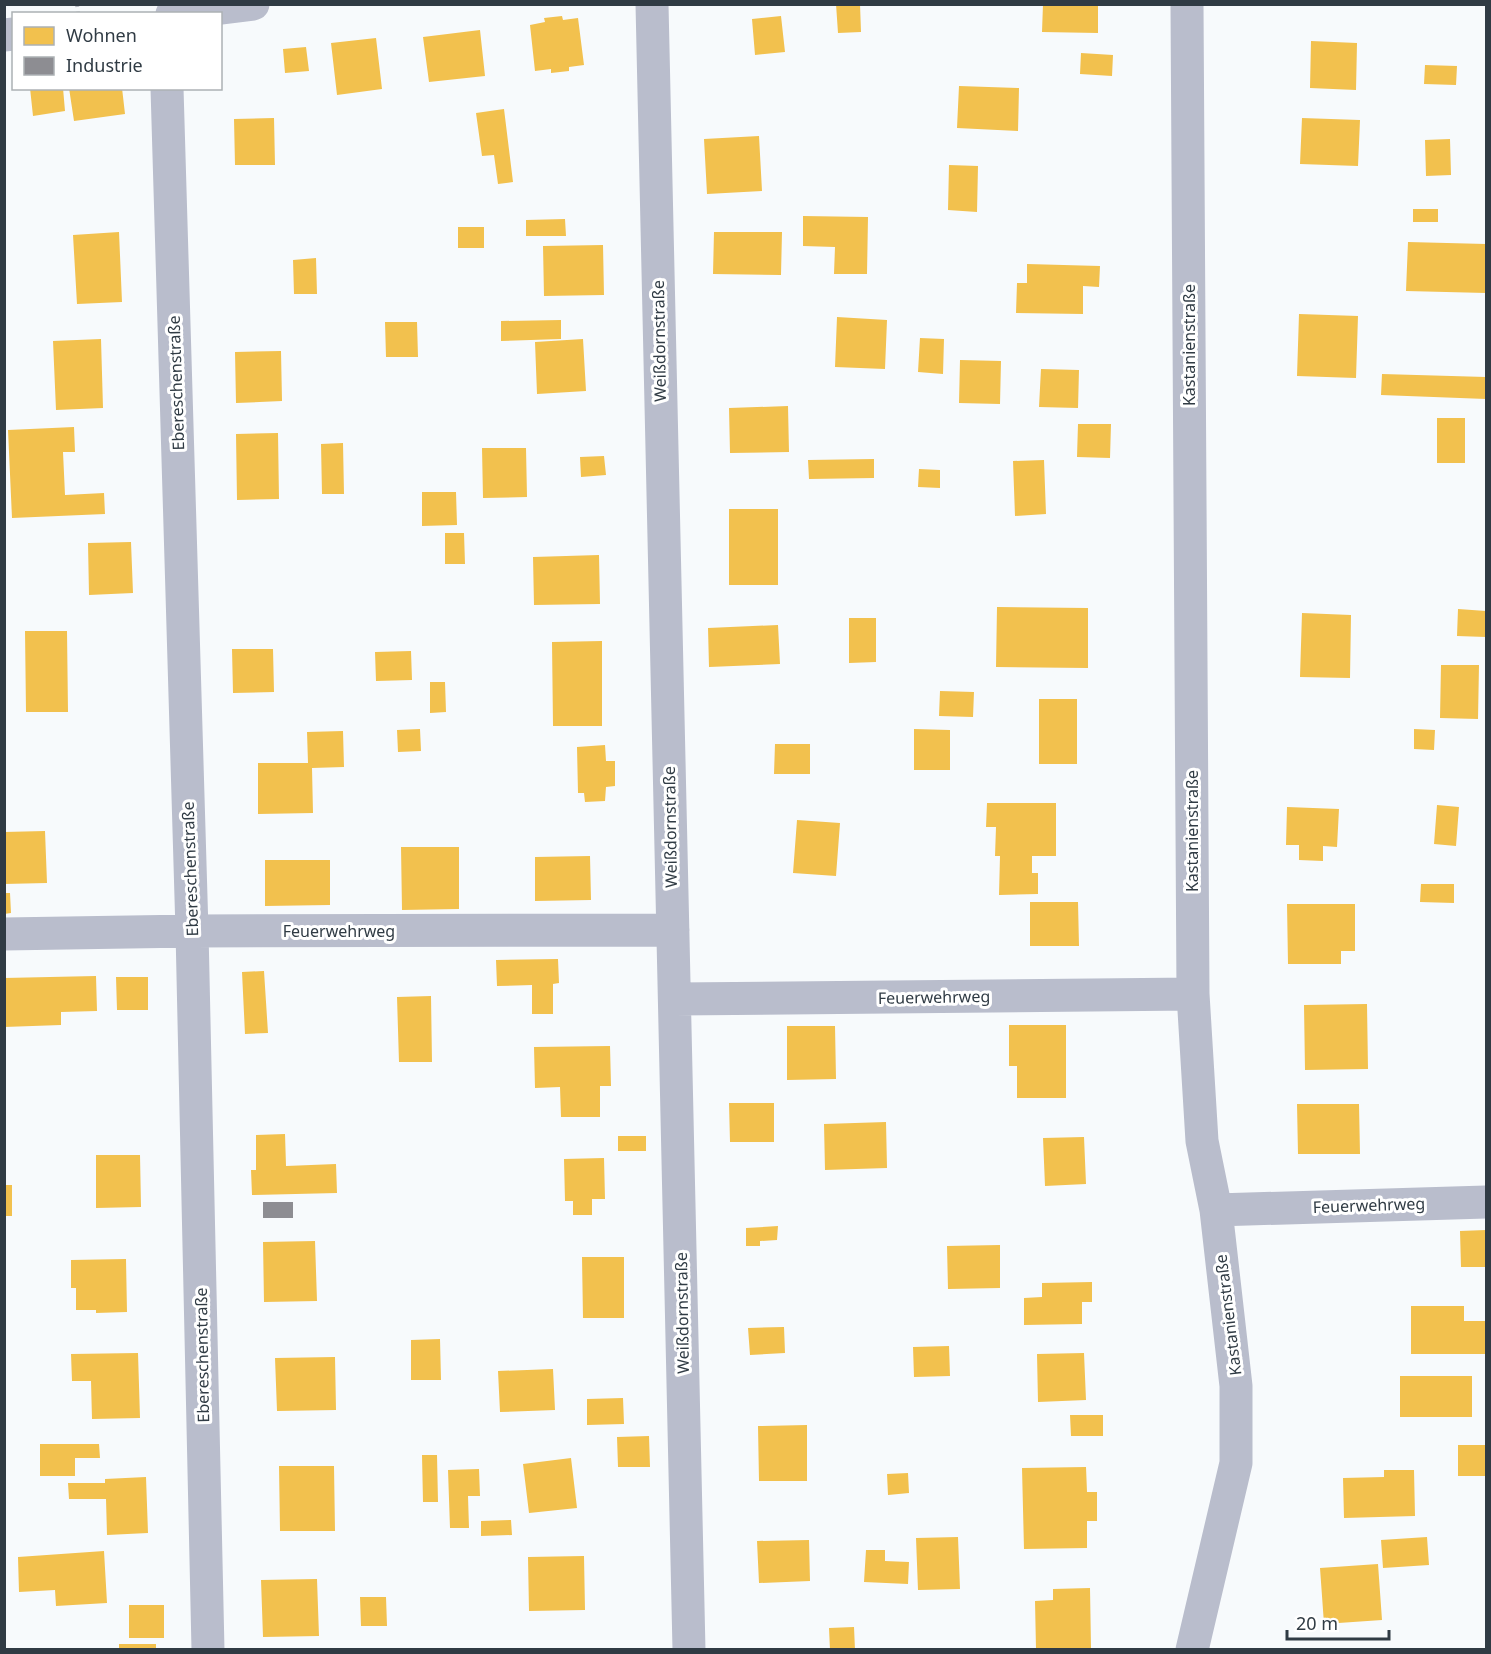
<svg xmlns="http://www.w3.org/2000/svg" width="1491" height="1654" font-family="'Noto Sans',sans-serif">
<rect width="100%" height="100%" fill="#f7fafc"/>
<path fill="#f2c14e" d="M836 4H860L861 32 838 33Z
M1043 4H1098V33L1042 32Z
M562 16 563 20 578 18 584 65 569 67V71L551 73V69L535 71 530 25 545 22 544 18Z
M781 16 785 52 755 55 752 19Z
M480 30 485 76 429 82 423 37Z
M376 38 382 89 337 95 331 43Z
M1311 41 1357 43 1356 90 1310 88Z
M306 47 309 71 285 73 283 49Z
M1081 53 1113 55 1112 76 1080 74Z
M1425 65 1457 66 1456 85 1424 84Z
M959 86 1019 88 1018 131 957 128Z
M30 88H63L65 111 33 116Z
M69 88H122L125 114 74 121Z
M504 109 513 182 498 184 494 155 482 156 476 113Z
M274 118 275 165H235L234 119Z
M1302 118 1360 120 1358 166 1300 164Z
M759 136 762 191 707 194 704 139Z
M1450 139 1451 175 1426 176 1425 140Z
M949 165 978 166 977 212 948 210Z
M1413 209H1438V222H1413Z
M803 216 868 217 867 274H834L835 247 803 246Z
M565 219 566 236H526V220Z
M458 227H484V248H458Z
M119 232 122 302 77 304 73 235Z
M714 232H782L781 275 713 274Z
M1408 242 1486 244V293L1406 291Z
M603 245 604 295 544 296 543 246Z
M316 258 317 294H294L293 260Z
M1027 264 1100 266 1099 287 1083 286V314L1016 313 1017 283H1027Z
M1299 314 1358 316 1356 378 1297 376Z
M837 317 887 320 885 369 835 367Z
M561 320V339L501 341V321Z
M385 322H417L418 357H386Z
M920 338 944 339 943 374 918 372Z
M101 339 103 408 56 410 53 341Z
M583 339 586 391 537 394 535 342Z
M281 351 282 401 236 403 235 352Z
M960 360 1001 361 1000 404 959 403Z
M1041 369 1079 370 1078 408 1039 407Z
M1382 374 1486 377V399L1381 395Z
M788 406 789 452 730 453 729 408Z
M1437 418H1465V463H1437Z
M1078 424H1111L1110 458 1077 457Z
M74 427 75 452H63L65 495 104 493 105 514 12 518 8 430Z
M278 433 279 499 237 500 236 434Z
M343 443 344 494H322L321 444Z
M482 448H526L527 497 483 498Z
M604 456 606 475 581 477 580 457Z
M874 459V478L809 479 808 460Z
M1044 460 1046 514 1015 516 1013 461Z
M919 469 940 470V488L918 487Z
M422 492H456L457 525 422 526Z
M729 509H778V585H729Z
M445 533H464L465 564H445Z
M131 542 133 593 89 595 88 543Z
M599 555 600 604 534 605 533 557Z
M997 607 1088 608V668L996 667Z
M1458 609 1486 611V637L1457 636Z
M1302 613 1351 615 1350 678 1300 677Z
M849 618H876V662L849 663Z
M778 625 780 664 709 667 708 628Z
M25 631H67L68 712H26Z
M602 641V726H553L552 642Z
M232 649H273L274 692 233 693Z
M411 651 412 680 376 681 375 652Z
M1441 665H1479L1478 719 1440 718Z
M430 682H445L446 712 430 713Z
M940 691 974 692 973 717 939 716Z
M1039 699H1077V764H1039Z
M420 729 421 751 398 752 397 730Z
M914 729 950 730V770H914Z
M1414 729 1435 730 1434 750 1414 749Z
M343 731 344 767 312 768 313 813 258 814V763H308L307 732Z
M775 744H810V774H774Z
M605 745 606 761H615V786L606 787 605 801 585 802 584 793H578L577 747Z
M987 803H1056V856H1032V873H1038V894L999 895 1000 856H995L996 827H986Z
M1437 805 1459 807 1456 846 1434 844Z
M1287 807 1339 809 1337 847 1323 846V861L1299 860V845H1286Z
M797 820 840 823 836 876 793 873Z
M45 831 47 883 4 884V832Z
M401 847H459V909L402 910Z
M590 856 591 900 535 901V857Z
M265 860H330V905L265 906Z
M1421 884H1454V903L1420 902Z
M4 893H10L11 913 4 914Z
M1030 902H1078L1079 946H1030Z
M1287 904H1355V951H1341V964H1288Z
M558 959 559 983 553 984V1014H532V985L497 986 496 960Z
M264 971 268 1033 245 1034 242 972Z
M96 976 97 1011 61 1012V1025L4 1027V978Z
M116 977H148V1010H117Z
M431 996 432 1062H399L397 997Z
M1367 1004 1368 1069 1305 1070 1304 1005Z
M1009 1025H1066V1098H1017V1066H1009Z
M787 1026H835L836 1079 787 1080Z
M610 1046 611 1086H600V1117H561L560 1087 535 1088 534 1047Z
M729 1103H774V1142H730Z
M1297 1104H1359L1360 1154H1298Z
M886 1122 887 1168 825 1170 824 1124Z
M285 1134 286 1166 336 1164 337 1193 252 1195 251 1170H256V1135Z
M618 1136H646V1151H618Z
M1084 1137 1086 1184 1045 1186 1043 1138Z
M96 1155H140L141 1207 96 1208Z
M604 1158 605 1199H592V1215H573V1201H565L564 1159Z
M4 1185H12V1216H4Z
M778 1226 777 1240 760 1241V1246H746V1228Z
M1486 1230V1267H1461L1460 1231Z
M315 1241 317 1301 264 1302 263 1242Z
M1000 1245V1288L948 1289 947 1246Z
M582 1257H624V1318H583Z
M126 1259 127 1312 96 1313V1310H76V1288H71V1260Z
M1092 1282V1302H1082V1324L1024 1325V1298L1042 1297V1283Z
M1411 1306H1464V1321H1486V1354H1411Z
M784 1327 785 1353 750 1355 748 1328Z
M440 1339 441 1380H411V1340Z
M949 1346 950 1376 914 1377 913 1347Z
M138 1353 140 1418 92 1419 91 1381H72L71 1354Z
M1084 1353 1086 1400 1038 1402 1037 1354Z
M335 1357 336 1410 277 1411 275 1358Z
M553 1369 555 1410 500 1412 498 1371Z
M1400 1376H1472V1417H1400Z
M623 1398 624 1424 587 1425V1399Z
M1070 1415H1103V1436H1071Z
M807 1425V1481H759L758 1426Z
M649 1436 650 1467H618L617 1437Z
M40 1444H99L100 1458H75V1476H40Z
M1458 1445H1486V1476H1458Z
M422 1455H437L438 1502H423Z
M571 1458 577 1508 529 1513 523 1464Z
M279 1466H334L335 1531H280Z
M1086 1467 1087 1492H1097V1521H1087V1548L1024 1549 1022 1468Z
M479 1469 480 1496H468L469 1528H450L448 1470Z
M1384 1470H1414L1415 1516 1344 1518 1343 1478 1384 1477Z
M908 1473 909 1493 888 1495 887 1474Z
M146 1477 148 1533 107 1535 106 1499H69L68 1483H105V1479Z
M511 1520 512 1535 481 1536V1521Z
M958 1537 960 1589 918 1590 916 1538Z
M1427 1537 1429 1565 1383 1568 1381 1540Z
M809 1540 810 1581 759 1583 757 1541Z
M866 1550H885V1561L909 1562 908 1584 864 1582Z
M104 1551 107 1603 56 1606 55 1590 19 1592 18 1557Z
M584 1556 585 1610 529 1611 528 1557Z
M1378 1564 1382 1620 1324 1624 1320 1568Z
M317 1579 319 1636 263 1637 261 1580Z
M1090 1588 1091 1648 1036 1649 1035 1601 1053 1600V1589Z
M360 1597H386L387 1626H361Z
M129 1605H164V1638H129Z
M854 1627 855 1650H830L829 1628Z
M119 1644H156V1650H119Z"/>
<path fill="#8d8d92" d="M263 1202H293V1218H263Z"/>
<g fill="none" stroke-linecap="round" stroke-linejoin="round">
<path stroke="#babdc6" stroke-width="4" stroke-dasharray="3 4.5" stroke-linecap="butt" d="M77 4 78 14"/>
<path stroke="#b9bdcc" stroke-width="33" d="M652 4 689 1650
M1187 4 1193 994 1202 1141 1216 1210 1236 1386V1463L1192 1650
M172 14 253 4
M4 35 14 34
M167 88 192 931 208 1650
M4 934 192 931 673 930
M675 999 1193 994
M1216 1210 1486 1202"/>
</g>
<g text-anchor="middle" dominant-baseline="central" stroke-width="6" stroke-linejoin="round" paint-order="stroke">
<g font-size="16" fill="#303b44" stroke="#fff">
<text transform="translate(659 341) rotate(-91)">Weißdornstraße</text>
<text transform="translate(1189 345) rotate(-90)">Kastanienstraße</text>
<text transform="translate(176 383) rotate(-92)">Ebereschenstraße</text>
<text transform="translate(670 827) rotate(-91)">Weißdornstraße</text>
<text transform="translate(1192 831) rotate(-90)">Kastanienstraße</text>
<text transform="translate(190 869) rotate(-92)">Ebereschenstraße</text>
<text x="339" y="931">Feuerwehrweg</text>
<text transform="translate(934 997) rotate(-1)">Feuerwehrweg</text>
<text transform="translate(1369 1205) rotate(-2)">Feuerwehrweg</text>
<text transform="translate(682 1313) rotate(-91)">Weißdornstraße</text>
<text transform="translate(1228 1315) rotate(-97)">Kastanienstraße</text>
<text transform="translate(202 1355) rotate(-91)">Ebereschenstraße</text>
</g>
</g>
<rect width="1491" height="1654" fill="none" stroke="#303b44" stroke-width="12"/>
<rect x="12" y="12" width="210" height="78" fill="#ffffff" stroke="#acb1b4" stroke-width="1.5"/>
<rect x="24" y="27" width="30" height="18" fill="#f2c14e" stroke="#acb1b4" stroke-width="1.5"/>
<text x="66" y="42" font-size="18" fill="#303b44">Wohnen</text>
<rect x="24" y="57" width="30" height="18" fill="#8d8d92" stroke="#acb1b4" stroke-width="1.5"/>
<text x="66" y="72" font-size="18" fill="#303b44">Industrie</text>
<path d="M1287 1630v9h102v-9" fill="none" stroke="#303b44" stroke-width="3"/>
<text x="1296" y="1630" font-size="18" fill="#303b44" stroke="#ffffff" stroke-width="4.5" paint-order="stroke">20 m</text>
</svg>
